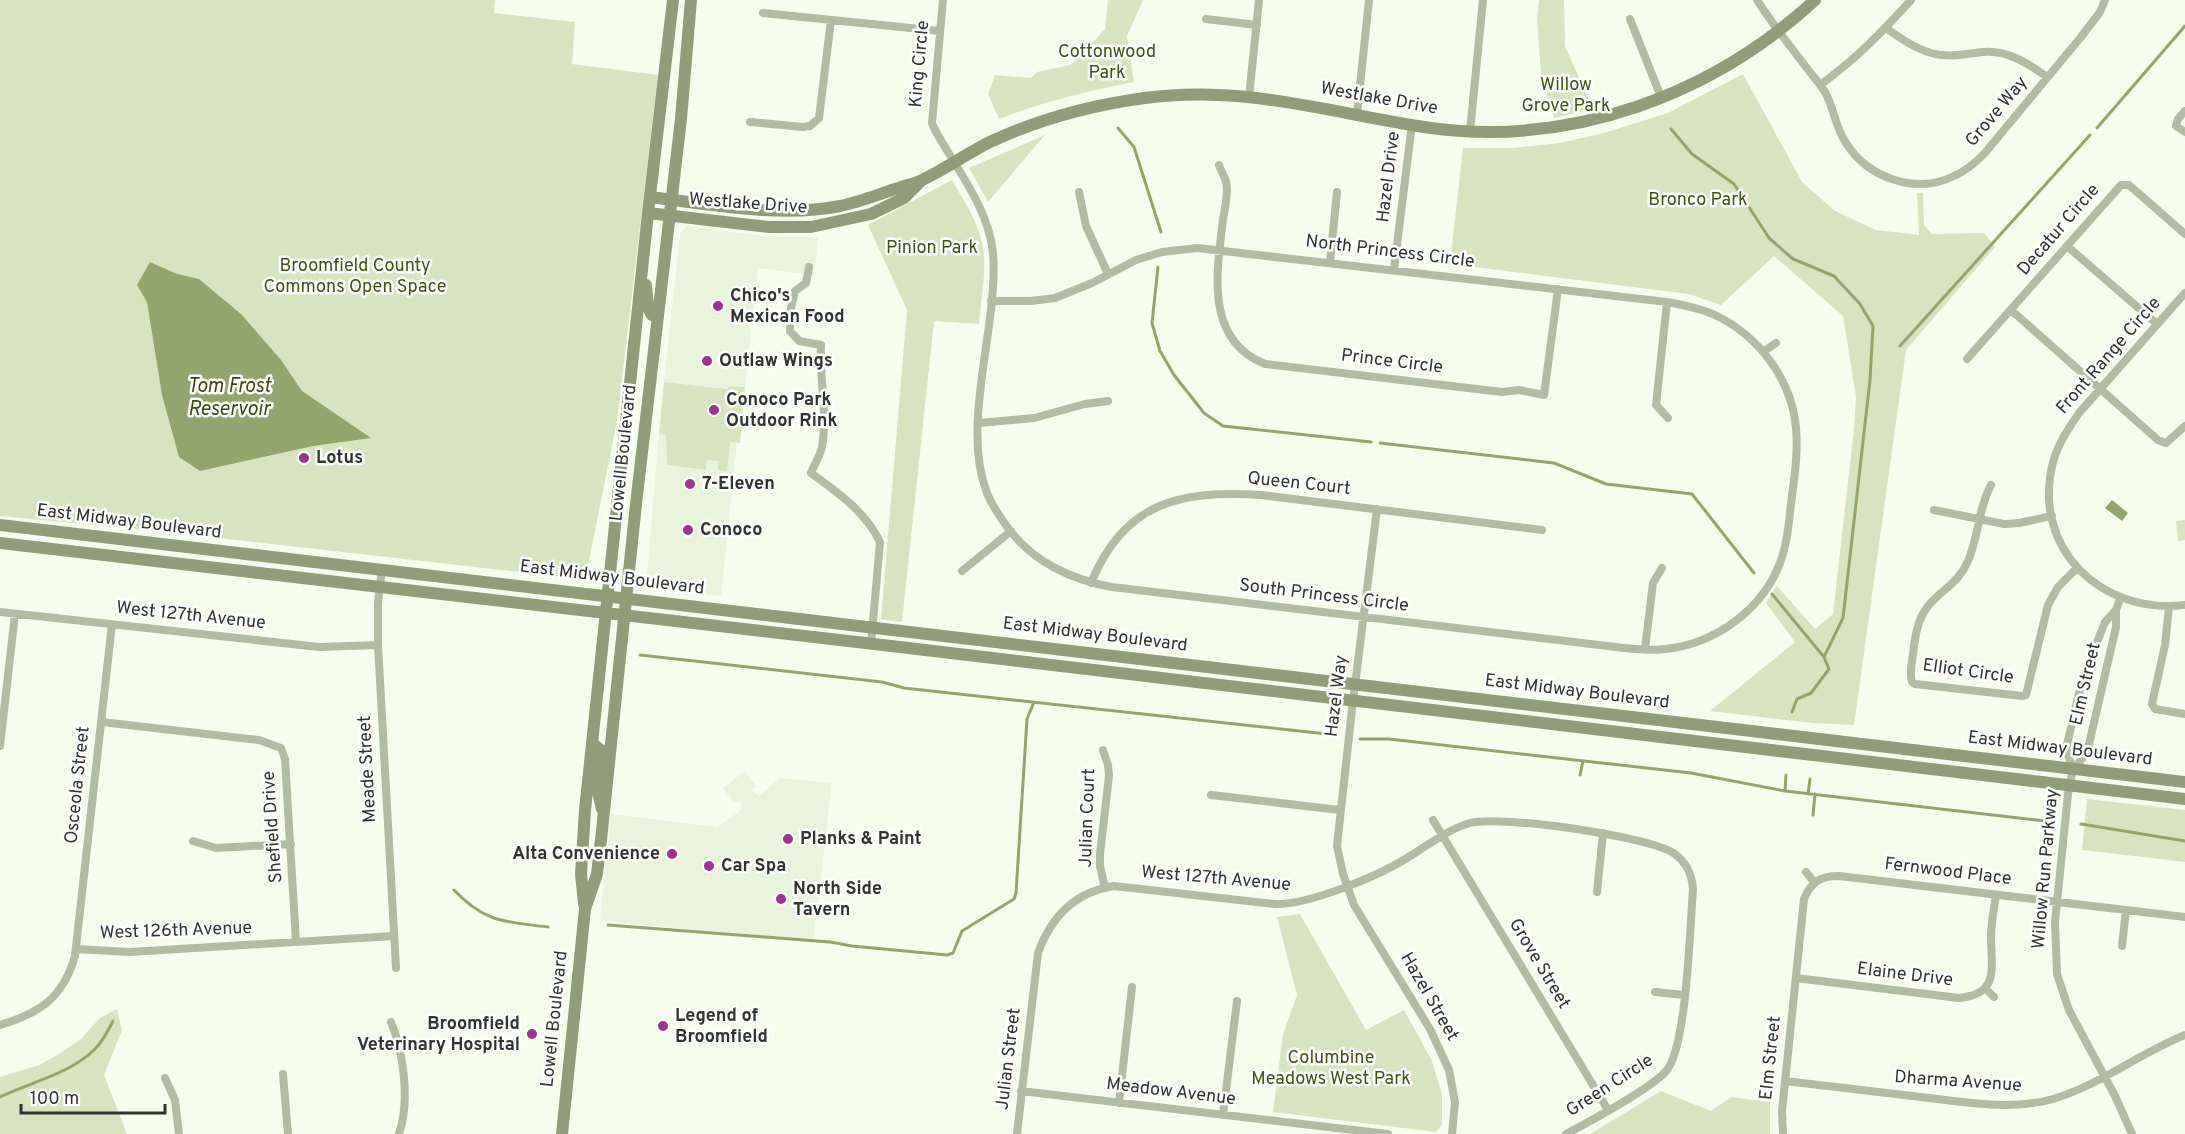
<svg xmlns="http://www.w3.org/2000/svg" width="2185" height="1134" font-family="Overpass,sans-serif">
<rect width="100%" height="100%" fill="#f7fded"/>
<path fill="#eaf3dc" d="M686 226 766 236 818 238 814 275 758 268 745 387 730 386 729 389 664 382 680 234Z
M659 434H666L667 465 706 470 707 460 718 461 730 442 737 443 721 596 646 586Z
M745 771 756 786 751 790 759 796 780 778 832 783 813 943 600 920 611 814 717 827 739 812 742 806 740 801 734 803 723 788Z"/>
<path fill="#d7e4c0" d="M0 0H495L494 13 575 22 572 64 658 75 617 421 586 576 581 579 147 530 0 516Z
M1108 0H1143L1127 36 1134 82C1087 91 1043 102 999 119L988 94 995 75 1031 78 1037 72 1070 65 1082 54 1105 29Z
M1539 0H1564L1565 46 1593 109 1554 118 1541 76 1537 18Z
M1743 74 1802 182 1835 211 1876 230 1919 235 1917 193H1923L1924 225 1932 234 1984 233 1995 247 1906 350 1854 725 1813 723 1710 711 1795 642 1766 603 1777 586 1815 629 1833 614 1854 429 1856 397 1843 316 1774 256 1721 305 1689 294 1450 264 1463 148H1512L1560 143 1604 133 1668 113Z
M1045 135 988 202 969 168Z
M952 180C962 198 974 215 980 235 989 263 981 296 979 324L934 321 902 622 881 619 907 310 868 225Z
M664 382 728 389 729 386 745 387 740 443 730 442 727 471 718 470V461L707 460 706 470 667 465 666 435 659 434Z
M2185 520V540L2178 541 2176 521Z
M2087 799 2185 810V862L2082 850Z
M1300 914 1366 1030 1404 1010 1432 1061 1442 1094V1125L1436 1132 1273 1112 1283 1034 1297 995 1277 917Z
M117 1009 122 1030 104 1075 127 1134H0V1077L39 1065 59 1054 81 1039 100 1018Z
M1661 1091 1711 1111 1731 1097 1770 1102V1134H1590Z"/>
<path fill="#92a56d" d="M150 262 177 274 199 279 241 314 281 360 302 391 371 438 313 446 200 471 179 457 162 395 147 302 137 285Z
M2112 500 2128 513 2122 521 2105 508Z"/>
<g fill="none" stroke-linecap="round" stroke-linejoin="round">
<path stroke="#92a56d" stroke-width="3" d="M1118 128 1134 147 1161 232
M2097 128 2185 26
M1671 129 1692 154 1734 184 1769 238 1793 259 1834 276 1860 304 1873 326 1870 380 1843 618 1824 657
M1158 267 1152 323 1160 351 1174 375 1204 413 1223 426 1371 442
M1900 346 2090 135
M1380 443 1554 463 1606 484 1692 494 1754 573
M1772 594 1824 657 1829 669 1811 693 1797 699 1792 712
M640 655 882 682 904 688 1336 735
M1360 739H1389L1691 773 1785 791 2045 821
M1580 775 1583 761
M1785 791 1786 775
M1808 794 1810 779
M1813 815 1815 794
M2081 824 2185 841
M454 890C485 923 506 922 548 927
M608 925 830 942 852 946 947 955 953 953 962 931 1014 899 1016 893 1027 719 1034 702
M0 1097C31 1082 70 1074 95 1049 103 1041 108 1031 113 1021"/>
<path stroke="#b2bca2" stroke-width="8" d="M943 0 932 123 935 130C956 168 989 209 993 253 999 326 960 424 987 493 992 506 1000 517 1008 528 1033 562 1072 580 1112 587L1624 648C1638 649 1652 651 1665 649 1715 644 1762 610 1780 563 1788 542 1789 519 1792 496 1795 474 1798 451 1796 428 1792 380 1759 336 1715 315 1700 308 1684 305 1667 302L1197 248 1162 252 1136 260 1092 283 1055 298 1031 301H991
M1757 0C1771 22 1787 42 1803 63 1810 73 1819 82 1825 92 1834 108 1835 127 1846 143 1868 178 1916 195 1954 176 1966 171 1975 163 1984 154L2081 37 2100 12 2105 0
M763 13 940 31
M1206 19 1257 25
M1630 19 1661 97
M1886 28C1900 38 1914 48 1931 53 1948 58 1965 54 1983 52 2007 50 2028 63 2047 77
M1820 85C1856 59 1881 33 1911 0
M1249 97 1259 0
M2185 111 2178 119 2176 126 2185 132
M1357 114 1369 0
M750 122 803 127 810 126 819 118 831 20
M1470 131 1483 0
M1219 165C1221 171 1225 177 1226 182 1229 192 1225 208 1223 219 1217 271 1204 340 1265 364L1502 392 1519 390 1544 395 1558 289
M1079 192 1086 226 1108 274
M2067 246 2157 324
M1330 262 1337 192
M809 267 806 283 795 291 791 308 790 331 799 341 821 345C819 379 828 413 822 447 820 456 814 465 811 473 838 493 865 511 880 542L871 644
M1394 269 1412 124
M2185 293 2079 413C2068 429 2058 444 2053 462 2031 548 2101 615 2185 605
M1667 302 1656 405 1668 418
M2011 310 2158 440 2166 443 2185 426
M1763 352 1776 343
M1967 359 2121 185H2129L2185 234
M979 423 1034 418 1085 404 1108 401
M1991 485C1978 509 1979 536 1968 561 1958 584 1943 588 1928 606 1917 620 1915 637 1913 654 1912 663 1909 673 1912 682L1915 684 2022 696 2026 695 2048 605 2058 587 2077 568
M1377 509 1352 709 1337 846 1343 874 1354 905 1430 1029 1449 1070 1455 1102 1452 1134
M1934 510 2004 524 2019 523 2052 516
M382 568 378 603V645L396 968
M962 571 1011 531
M1091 583C1124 502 1180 490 1261 495L1542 530
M2169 607 2165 645 2152 704 2155 709 2185 714
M0 612 319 647 378 645
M1645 649 1653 583 1662 568
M102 722 259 740 281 748 285 759 296 942
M0 746 15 614
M1103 750 1108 765 1109 776 1100 854V866L1105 888
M2073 769 2068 794 2055 922 2057 974 2069 1010 2115 1096 2132 1134
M2073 769 2066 749 2082 681 2105 622 2116 610 2120 599
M2073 769 2087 753 2116 627V610
M1211 795 1340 810
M1433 820 1608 1110
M193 841 216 848 291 844
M1806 872 1814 882
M1597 892 1603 833
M2122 946 2126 910
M76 949 130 952 394 936
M1796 978 1959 998C2000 994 1991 968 1991 937 1991 923 1994 909 1996 895
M1985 988 1994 997
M1655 992 1684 995
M391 1022C404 1053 410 1102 399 1134
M0 1025C40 1013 63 998 75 956L112 624
M283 1074 288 1134
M165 1078 175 1100 179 1134
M1785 1081C1830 1086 1876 1092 1921 1097 1965 1102 2011 1111 2053 1099 2100 1085 2140 1053 2185 1035
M1021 1091 1388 1134
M1119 1103 1132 987
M1223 1115 1237 1001
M1017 1134 1038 953C1051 917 1075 892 1114 886L1275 904C1309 905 1378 876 1407 858 1427 846 1448 829 1470 823 1500 815 1650 836 1675 854 1687 863 1692 874 1693 889 1690 926 1687 1044 1667 1070 1654 1087 1587 1123 1566 1134
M1783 1134 1782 1111 1804 899C1811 882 1820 876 1839 876L2185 917"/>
<path stroke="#909d78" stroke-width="12" d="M650 197C709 204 781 218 840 206 860 202 879 194 898 188 906 185 914 184 922 180 946 169 967 153 992 141 1040 119 1092 105 1145 98 1244 84 1334 114 1431 128 1571 147 1712 95 1815 0
M648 213 769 227H811L871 214 904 198 920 182
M646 285 648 307 652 315 658 317
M0 525 2185 782
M0 543 917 649 2185 799
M593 744 602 751 598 792 602 809
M584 904 581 874 585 810 648 213 673 0
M562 1134 585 909 597 874 601 840 636 504 681 119 691 0"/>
</g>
<g fill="#9f3190" stroke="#fff" stroke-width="2">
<circle cx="718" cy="306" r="6"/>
<circle cx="707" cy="361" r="6"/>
<circle cx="714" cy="410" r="6"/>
<circle cx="304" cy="458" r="6"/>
<circle cx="690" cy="484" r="6"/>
<circle cx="688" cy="530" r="6"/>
<circle cx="788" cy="839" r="6"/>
<circle cx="672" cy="854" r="6"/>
<circle cx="709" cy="866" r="6"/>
<circle cx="781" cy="899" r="6"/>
<circle cx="663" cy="1026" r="6"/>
<circle cx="532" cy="1034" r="6"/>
</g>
<g text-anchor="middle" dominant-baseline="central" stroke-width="5" stroke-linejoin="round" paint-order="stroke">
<g font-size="18" fill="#415213" stroke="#fff">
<text x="1107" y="52">Cottonwood<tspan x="1107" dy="21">Park</tspan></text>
<text x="1566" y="85">Willow<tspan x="1566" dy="21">Grove Park</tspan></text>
<text x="1698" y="200">Bronco Park</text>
<text x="932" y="248">Pinion Park</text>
<text x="355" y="266">Broomfield County<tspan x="355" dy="21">Commons Open Space</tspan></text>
<text x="1331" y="1058">Columbine<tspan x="1331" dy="21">Meadows West Park</tspan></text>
</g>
<g font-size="18" fill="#31332d" stroke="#fff">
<text transform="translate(920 64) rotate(-85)">King Circle</text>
<text transform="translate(1379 99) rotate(10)">Westlake Drive</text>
<text transform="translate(1997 112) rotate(-50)">Grove Way</text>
<text transform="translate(1389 177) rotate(-83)">Hazel Drive</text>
<text transform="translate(748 204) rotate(4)">Westlake Drive</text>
<text transform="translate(2059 230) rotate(-49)">Decatur Circle</text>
<text transform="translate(1390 252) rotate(7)">North Princess Circle</text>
<text transform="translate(2109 356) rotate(-49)">Front Range Circle</text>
<text transform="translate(1392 362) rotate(7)">Prince Circle</text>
<text transform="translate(624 453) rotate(-84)">Lowell Boulevard</text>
<text transform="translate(1299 484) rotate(6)">Queen Court</text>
<text transform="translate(129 522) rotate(7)">East Midway Boulevard</text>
<text transform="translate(612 578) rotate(7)">East Midway Boulevard</text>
<text transform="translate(1324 596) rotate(7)">South Princess Circle</text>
<text transform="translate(191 616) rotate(6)">West 127th Avenue</text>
<text transform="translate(1095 635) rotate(7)">East Midway Boulevard</text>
<text transform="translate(1968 672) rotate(8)">Elliot Circle</text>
<text transform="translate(2086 684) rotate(-77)">Elm Street</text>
<text transform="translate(1577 692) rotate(7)">East Midway Boulevard</text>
<text transform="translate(1337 696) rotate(-83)">Hazel Way</text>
<text transform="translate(2060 749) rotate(7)">East Midway Boulevard</text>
<text transform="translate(368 769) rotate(-93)">Meade Street</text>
<text transform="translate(78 785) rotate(-84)">Osceola Street</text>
<text transform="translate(1088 818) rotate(-88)">Julian Court</text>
<text transform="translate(273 827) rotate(-94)">Shefield Drive</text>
<text transform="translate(2046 869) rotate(-85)">Willow Run Parkway</text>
<text transform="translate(1948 872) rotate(7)">Fernwood Place</text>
<text transform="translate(1216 879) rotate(5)">West 127th Avenue</text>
<text transform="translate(176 931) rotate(-2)">West 126th Avenue</text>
<text transform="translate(1539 964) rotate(59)">Grove Street</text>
<text transform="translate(1905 975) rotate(7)">Elaine Drive</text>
<text transform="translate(1429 997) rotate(60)">Hazel Street</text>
<text transform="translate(555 1019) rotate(-84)">Lowell Boulevard</text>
<text transform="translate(1771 1058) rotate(-84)">Elm Street</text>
<text transform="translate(1009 1059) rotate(-83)">Julian Street</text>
<text transform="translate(1958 1082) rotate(4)">Dharma Avenue</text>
<text transform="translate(1610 1086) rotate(-33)">Green Circle</text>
<text transform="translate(1171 1092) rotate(7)">Meadow Avenue</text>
</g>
<g font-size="18" font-weight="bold" fill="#31332d" stroke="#fff" text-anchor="start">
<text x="730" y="296">Chico's<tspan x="730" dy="21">Mexican Food</tspan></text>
<text x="719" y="361">Outlaw Wings</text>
<text x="726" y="400">Conoco Park<tspan x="726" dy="21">Outdoor Rink</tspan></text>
<text x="316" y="458">Lotus</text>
<text x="702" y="484">7-Eleven</text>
<text x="700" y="530">Conoco</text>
<text x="800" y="839">Planks &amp; Paint</text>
<text x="660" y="854" text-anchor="end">Alta Convenience</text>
<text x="721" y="866">Car Spa</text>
<text x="793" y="889">North Side<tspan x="793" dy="21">Tavern</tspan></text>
<text x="675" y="1016">Legend of<tspan x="675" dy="21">Broomfield</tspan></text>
<text x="520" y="1024" text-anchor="end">Broomfield<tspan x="520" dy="21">Veterinary Hospital</tspan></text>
</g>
<g font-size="20" font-style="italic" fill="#3b4b0a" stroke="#fff">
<text x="229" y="387">Tom Frost<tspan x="229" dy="23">Reservoir</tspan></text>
</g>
</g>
<path d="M21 1104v9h144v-9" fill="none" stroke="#31332d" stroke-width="3"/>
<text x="30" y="1104" font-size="18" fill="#31332d" stroke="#ffffff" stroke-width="4.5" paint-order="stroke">100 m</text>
</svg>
